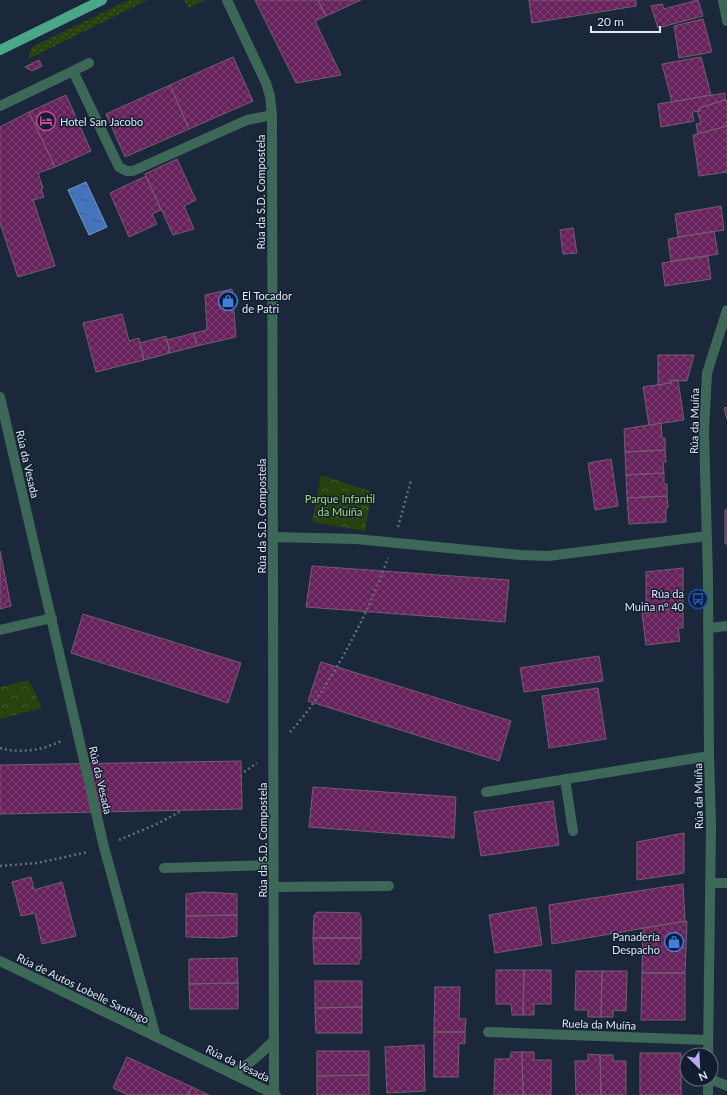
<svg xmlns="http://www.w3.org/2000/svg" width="727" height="1095" font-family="Lato,sans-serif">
<defs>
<pattern id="grass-dots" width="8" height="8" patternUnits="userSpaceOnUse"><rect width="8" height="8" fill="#28420d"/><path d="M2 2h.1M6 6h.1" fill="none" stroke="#475d31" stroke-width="1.8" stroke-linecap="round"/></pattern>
<pattern id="park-crowns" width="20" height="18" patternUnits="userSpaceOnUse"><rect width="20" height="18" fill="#28420d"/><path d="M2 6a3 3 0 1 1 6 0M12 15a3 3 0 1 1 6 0" fill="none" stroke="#475d31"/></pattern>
<pattern id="water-ripples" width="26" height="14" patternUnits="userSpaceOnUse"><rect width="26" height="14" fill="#4474bb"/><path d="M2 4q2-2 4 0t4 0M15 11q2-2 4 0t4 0" fill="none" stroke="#445f88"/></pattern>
<pattern id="building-cross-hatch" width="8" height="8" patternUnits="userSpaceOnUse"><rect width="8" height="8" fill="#67225b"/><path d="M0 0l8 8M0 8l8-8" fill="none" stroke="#7c4273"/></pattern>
</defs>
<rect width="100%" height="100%" fill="#1b283b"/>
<path fill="url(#grass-dots)" d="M129 0H148L28 59 32 47Z
M184 0H206L188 8Z"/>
<path fill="url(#park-crowns)" d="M321 475 372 492 365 531 312 522Z
M29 680 42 708 0 719V687Z"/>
<path fill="url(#water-ripples)" stroke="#7297cc" d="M86 182 107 227 89 235 68 190Z"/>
<path fill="url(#building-cross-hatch)" stroke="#755e6f" d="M255 0H318L326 16 315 21 341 75 296 83Z
M318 0H361L326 16Z
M529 0H636V6L532 23Z
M698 0 703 16 658 28 651 6 662 4 664 9Z
M703 19 712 52 679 58 674 26Z
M233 57 253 101 189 129 170 85Z
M701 57 711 95 672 102 662 64Z
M39 60 42 66 32 71 25 67Z
M170 85 189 129 125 157 106 114Z
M725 93V100L699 108 700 111 692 112 694 121 661 127 658 104Z
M66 95 91 151 55 167 29 112Z
M725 100H727V126L698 134 696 124 701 123 697 111H700L699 108Z
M29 112 55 167 38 173 43 188 41 189 44 197 33 200 55 266 18 277 0 223V127Z
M727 126V172L699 176 693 135Z
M177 159 196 200 184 206 194 229 173 235 145 174Z
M146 176 161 210 152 214 157 224 129 237 110 193Z
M721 206 724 230 678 237 675 214Z
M573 228 577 253 563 254 560 230Z
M714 231 718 254 671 261 668 239Z
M708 256 711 279 665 286 662 263Z
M232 289 236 337 197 346 194 333 207 330 205 295Z
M122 314 129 341 139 338 144 360 96 372 83 323Z
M194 333 197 346 170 353 167 340Z
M166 336 170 353 144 360 140 343Z
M658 355H694L687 381 671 380V383L658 385Z
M671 380 678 381 684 420 649 425 643 387 671 383Z
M727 407V419L724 408Z
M661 423 662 438H665V450L625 452 624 429Z
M665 450 666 462H663L664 473 626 475 625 452Z
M611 459 618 506 595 510 588 463Z
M664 473V484H667V496L627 498 626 475Z
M667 496 668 508H666V522L629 524 627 498Z
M727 509V544H725V510Z
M0 551 11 606 0 609Z
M312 566 509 580 505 622 306 607Z
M683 568V607L646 613V572Z
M683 607V628H678L680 641 646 645 642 613Z
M83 614 241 663 228 703 71 653Z
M599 656 603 681 524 692 520 668Z
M321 662 511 721 499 761 308 701Z
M598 688 606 739 549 748 542 696Z
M241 761 242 809 0 814V765Z
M313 787 456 797 454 838 309 827Z
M553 801 559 845 481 856 474 812Z
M684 833V873L637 880V842Z
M31 877 34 890 62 882 76 936 42 944 35 913 21 916 12 882Z
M683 884 685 921 552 944 549 905Z
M205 892 237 894V915L186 916V894Z
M536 907 542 945 495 953 489 915Z
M319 912 359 913 361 917V938H313L314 916 316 913Z
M237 915V936L223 938 186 937V916Z
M687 921 685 973H642L643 928Z
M313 938H361V959H359V964H314Z
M237 958 238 983 189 984V959Z
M496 970H524L523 1015H512L511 1004H496Z
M524 970H551V1004H534V1015H523Z
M576 971H602L601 1017H588V1010H575Z
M602 971H627L626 1011 613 1010V1017H601Z
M642 973H685V1020H641Z
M315 981H362V1007L315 1008Z
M238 983V1009H190L189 984Z
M435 987H460L459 1019H466L465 1032H434Z
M362 1007V1033H316L315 1008Z
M434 1032H465V1044L459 1043 458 1077H434Z
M424 1045 425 1091 387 1093 385 1047Z
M317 1051H369V1075L317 1076Z
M511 1052H522L523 1095H494L495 1059H510Z
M522 1052H534V1060H551V1095H523Z
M640 1053H681V1095H640Z
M588 1054 600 1055 601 1095H576L575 1061H588Z
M600 1055H613V1061H626V1095H601Z
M127 1057 192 1087 188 1095H128L113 1088Z
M369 1075V1095H317V1076Z
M192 1087 209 1095H188Z"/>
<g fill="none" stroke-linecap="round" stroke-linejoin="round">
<path stroke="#626e7f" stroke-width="2.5" stroke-dasharray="2 3" stroke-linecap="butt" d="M398 527 411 480
M290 732C330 689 368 614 388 558
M0 748C21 754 44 750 63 740
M244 772 257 763
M119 840 157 824 181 811
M0 866 37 863 88 852"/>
<path stroke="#3d6858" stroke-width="10" d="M227 0 266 83 270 96 272 115 274 1094
M723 0 727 21
M89 63 73 71 119 167 127 171H133L247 120 272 115
M0 106 73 71
M0 397 104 847 156 1037
M273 537 356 539 520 555 548 556 707 536
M709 628 727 626
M0 630 52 618
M565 779 573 831
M486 792 709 756
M164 868 274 865
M710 883H727
M274 887 389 886
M0 961 276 1095
M488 1032 708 1040
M708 1055 711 826 709 756 708 578 704 432 707 373 727 310
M232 1074C249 1065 261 1054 274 1040
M710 1079 727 1086
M708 1095V1079"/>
<path stroke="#48a888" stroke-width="10" d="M0 50 102 0"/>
</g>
<defs>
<symbol id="hotel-ring" viewBox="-11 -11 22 22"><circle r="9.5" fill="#121e30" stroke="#d1479c" stroke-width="1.5"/><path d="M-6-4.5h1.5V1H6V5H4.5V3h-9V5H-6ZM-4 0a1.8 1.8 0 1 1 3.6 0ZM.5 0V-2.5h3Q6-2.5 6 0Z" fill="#d1479c"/></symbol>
<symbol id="shop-ring" viewBox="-11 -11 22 22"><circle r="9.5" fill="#121e30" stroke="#3f7fe0" stroke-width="1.5"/><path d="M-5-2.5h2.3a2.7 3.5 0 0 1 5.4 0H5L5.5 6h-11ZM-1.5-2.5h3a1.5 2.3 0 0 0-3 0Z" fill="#3f7fe0"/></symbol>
<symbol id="bus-ring" viewBox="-11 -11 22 22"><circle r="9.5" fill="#121e30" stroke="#1a4fb4" stroke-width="1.5"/><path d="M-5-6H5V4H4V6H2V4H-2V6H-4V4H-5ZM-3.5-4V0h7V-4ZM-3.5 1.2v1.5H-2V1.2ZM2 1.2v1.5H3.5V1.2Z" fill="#1a4fb4"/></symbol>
</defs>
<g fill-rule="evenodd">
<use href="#hotel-ring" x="35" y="110" width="22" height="22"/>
<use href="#shop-ring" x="217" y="290" width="22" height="22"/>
<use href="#bus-ring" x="687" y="588" width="22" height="22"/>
<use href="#shop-ring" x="663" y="931" width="22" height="22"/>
</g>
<g text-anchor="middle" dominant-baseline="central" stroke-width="3" stroke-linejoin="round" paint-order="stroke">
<g font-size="11" fill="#dfe8f5" stroke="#121e30" text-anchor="start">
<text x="60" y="121">Hotel San Jacobo</text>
<text x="242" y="295">El Tocador<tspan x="242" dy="13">de Patri</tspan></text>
<text x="684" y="593" text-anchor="end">Rúa da<tspan x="684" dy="13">Muiña nº 40</tspan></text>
<text x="660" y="936" text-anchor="end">Panadería<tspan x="660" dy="13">Despacho</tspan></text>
</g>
<g font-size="11" fill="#dfe8f5" stroke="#121e30">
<text transform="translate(260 192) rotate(-90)">Rúa da S.D. Compostela</text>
<text transform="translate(694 421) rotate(-89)">Rúa da Muíña</text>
<text transform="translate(28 464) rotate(77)">Rúa da Vesada</text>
<text transform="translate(261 516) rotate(-90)">Rúa da S.D. Compostela</text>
<text transform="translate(101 780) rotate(77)">Rúa da Vesada</text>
<text transform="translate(698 796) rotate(-91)">Rúa da Muíña</text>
<text transform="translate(262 840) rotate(-90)">Rúa da S.D. Compostela</text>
<text transform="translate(83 988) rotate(26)">Rúa de Autos Lobelle Santiago</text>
<text transform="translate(599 1024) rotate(2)">Ruela da Muíña</text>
<text transform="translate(238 1063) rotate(26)">Rúa da Vesada</text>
</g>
<g font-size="11" fill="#a3dd71" stroke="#121e30">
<text x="340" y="498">Parque Infantil<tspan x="340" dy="13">da Muíña</tspan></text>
</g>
</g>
<g transform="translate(699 1067) rotate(156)"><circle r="19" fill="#121e30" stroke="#646f7f"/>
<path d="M0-3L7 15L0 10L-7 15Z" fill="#b8abf7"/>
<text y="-6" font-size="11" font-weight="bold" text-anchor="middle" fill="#dfe8f5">N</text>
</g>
<path d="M591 26v6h69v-6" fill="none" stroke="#dfe8f5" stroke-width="2"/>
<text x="597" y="26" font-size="12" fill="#dfe8f5" stroke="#121e30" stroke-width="3" paint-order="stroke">20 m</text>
</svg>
